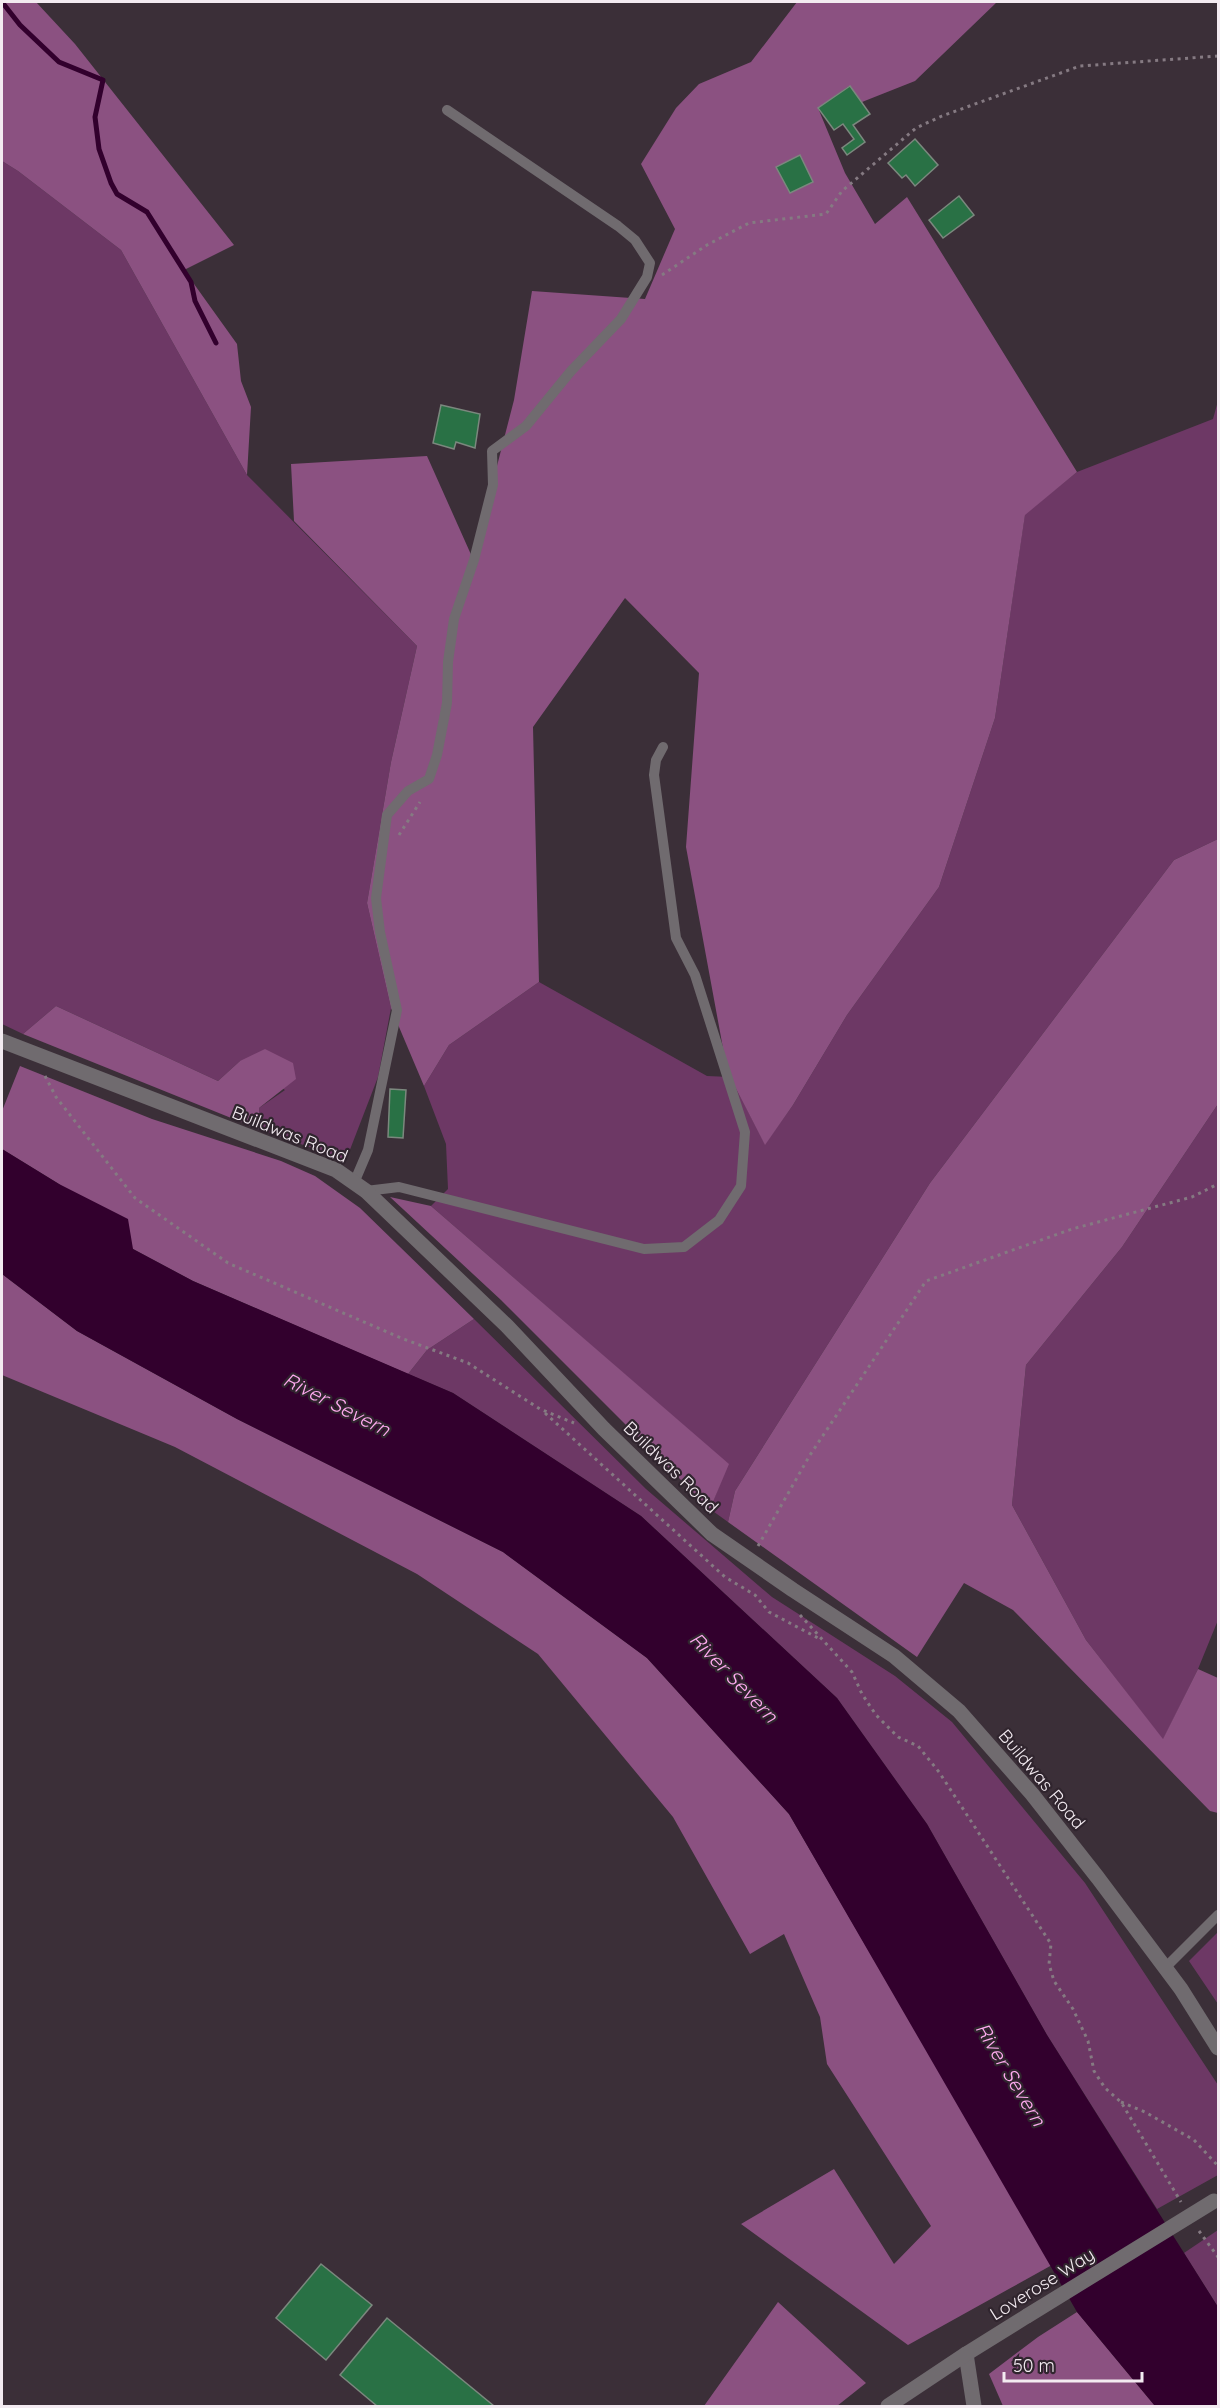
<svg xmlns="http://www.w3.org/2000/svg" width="1220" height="2408" font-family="Quicksand,sans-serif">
<rect width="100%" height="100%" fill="#3b2f38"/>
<path fill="#6d3865" d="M2 161 18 171 121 250 247 475 417 646 391 762 367 903 391 1008 378 1077 346 1160 261 1130 259 1108 285 1090 240 1061 218 1081 56 1006 23 1034 2 1024Z
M1218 401V839L1174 860 930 1183 735 1491 728 1522 710 1509 728 1464 431 1206 448 1189 446 1144 424 1086 449 1045 539 982 707 1076 730 1077 765 1144 793 1105 847 1015 939 887 995 718 1025 514 1077 472 1213 419Z
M1218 1104V1620L1198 1669 1163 1740 1086 1640 1012 1505 1026 1365 1122 1247Z
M474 1319 646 1489 772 1597 895 1676 952 1722 1085 1883 1218 2085V2175L1157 2209 1047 2035 927 1824 837 1698 641 1516 453 1393 408 1374 427 1350Z
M1218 1932V2004L1189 1961Z
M1218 2230V2307L1184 2253Z"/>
<path fill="#8b5181" d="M2 2H36L75 44 234 245 184 270 237 344 241 381 251 407 247 475 121 250 18 171 2 161Z
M797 2H997L915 81 862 102 849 86 818 108 845 173 875 224 907 197 1077 472 1025 515 995 718 939 887 847 1015 793 1105 765 1145 730 1077 725 1059 686 847 699 673 625 598 533 727 539 982 449 1045 424 1086 391 1008 367 903 391 762 417 646 294 521 291 464 427 456 473 559 514 400 532 291 645 299 675 229 641 164 676 108 699 84 751 62Z
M1218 839V1104L1122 1247 1026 1365 1012 1505 1086 1640 1163 1739 1198 1669 1218 1678V1813L1210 1811 1013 1610 964 1583 917 1657 728 1522 735 1491 930 1183 1174 860Z
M56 1006 218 1081 240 1061 265 1049 293 1063 296 1079 259 1108 261 1130 23 1034Z
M20 1066 152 1119 281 1161 315 1176 360 1208 474 1319 427 1350 408 1374 193 1281 133 1249 59 1184 2 1149V1111Z
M390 1197 431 1206 729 1464 710 1509 501 1300Z
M2 1274 77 1331 237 1419 503 1552 647 1658 789 1814 1052 2265 908 2345 741 2224 834 2169 894 2264 931 2226 827 2064 820 2017 784 1934 750 1954 673 1817 538 1654 417 1574 175 1447 2 1375Z
M778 2302 866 2383 837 2406H704Z
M1077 2312 1155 2406H1003L989 2374 1038 2337Z"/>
<path fill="#32002d" d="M2 1149 59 1184 128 1219 133 1249 193 1281 453 1393 641 1516 837 1698 927 1824 1047 2035 1218 2307V2406H1155L1077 2312 789 1814 647 1658 503 1552 237 1419 77 1331 2 1274Z"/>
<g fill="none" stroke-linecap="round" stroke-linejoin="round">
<path stroke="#32002d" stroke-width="5" d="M2 2 20 25 59 62 103 80 95 117 99 149 111 183 117 194 147 212 191 282 195 301 216 343"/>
</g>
<path fill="#297145" stroke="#7b887e" stroke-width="1.5" d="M850 86 870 114 853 125 865 142 847 155 842 148 854 139 843 124 834 130 818 108Z
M915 139 938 165 915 186 906 175 902 178 888 163Z
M800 155 813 182 790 193 776 167Z
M959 196 974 215 943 238 929 220Z
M441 405 480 414 475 448 456 442 454 449 433 443Z
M390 1089 406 1090 403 1138 388 1137Z
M321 2264 372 2305 326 2360 276 2318Z
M387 2318 494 2406H377L340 2375Z"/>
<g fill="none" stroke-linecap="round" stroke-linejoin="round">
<path stroke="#857a82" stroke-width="3" stroke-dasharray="3 4.5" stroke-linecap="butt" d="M662 275 707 245 749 223 826 214 842 191 916 128 942 116 1080 66 1218 56
M399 835 420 802
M45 1076 56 1097 135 1198 228 1263 401 1338 468 1363 540 1409 574 1423
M545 1413 725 1577 755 1595 769 1612 818 1638
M758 1546 810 1455 926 1281 1072 1229 1192 1197 1218 1184
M800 1615 852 1672 862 1694 876 1715 898 1737 918 1746 939 1772 1051 1944 1049 1964 1054 1981 1073 2009 1088 2041 1094 2071 1105 2088 1121 2102 1181 2202
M1121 2102 1145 2112 1194 2140 1218 2166
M1199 2231 1218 2257"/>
<path stroke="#706b6f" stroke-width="10" d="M354 1183 368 1150 397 1010 380 932 376 898 387 815 408 791 429 779 437 755 447 703 448 662 454 619 474 560 493 485 492 451 526 426 571 371 621 319 647 277 650 263 635 240 618 226 447 110
M366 1191 399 1187 644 1249 684 1247 719 1220 741 1186 745 1132 695 975 676 938 654 775 656 760 663 747
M1165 1968 1218 1915"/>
<path stroke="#706b6f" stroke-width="15" d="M966 2354 974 2406"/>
<path stroke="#706b6f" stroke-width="15" d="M2 1041 336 1170 366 1191 507 1326 604 1429 712 1534 793 1590 894 1656 959 1711 1032 1794 1098 1878 1181 1989 1218 2048
M888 2406 966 2354 1027 2316"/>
<path stroke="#706b6f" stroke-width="15" d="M1027 2316 1214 2201"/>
</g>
<g text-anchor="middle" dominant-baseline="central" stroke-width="4.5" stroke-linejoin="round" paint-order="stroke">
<g font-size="18" fill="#f3ebf1" stroke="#30252e">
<text transform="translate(290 1134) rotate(22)">Buildwas Road</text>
<text transform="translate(671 1467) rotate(44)">Buildwas Road</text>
<text transform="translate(1042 1779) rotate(50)">Buildwas Road</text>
<text transform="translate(1042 2284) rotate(-32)">Loverose Way</text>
</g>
<g font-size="20" font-style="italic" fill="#feaaef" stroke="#30252e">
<text transform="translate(337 1404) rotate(27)">River Severn</text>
<text transform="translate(734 1677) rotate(46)">River Severn</text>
<text transform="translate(1011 2074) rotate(59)">River Severn</text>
</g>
</g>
<rect width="1220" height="2408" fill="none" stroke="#f3ebf1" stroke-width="6"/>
<path d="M1004 2372v9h138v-9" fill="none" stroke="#f3ebf1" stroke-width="3"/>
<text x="1013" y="2372" font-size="18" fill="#f3ebf1" stroke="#30252e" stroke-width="4.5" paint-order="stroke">50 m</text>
</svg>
